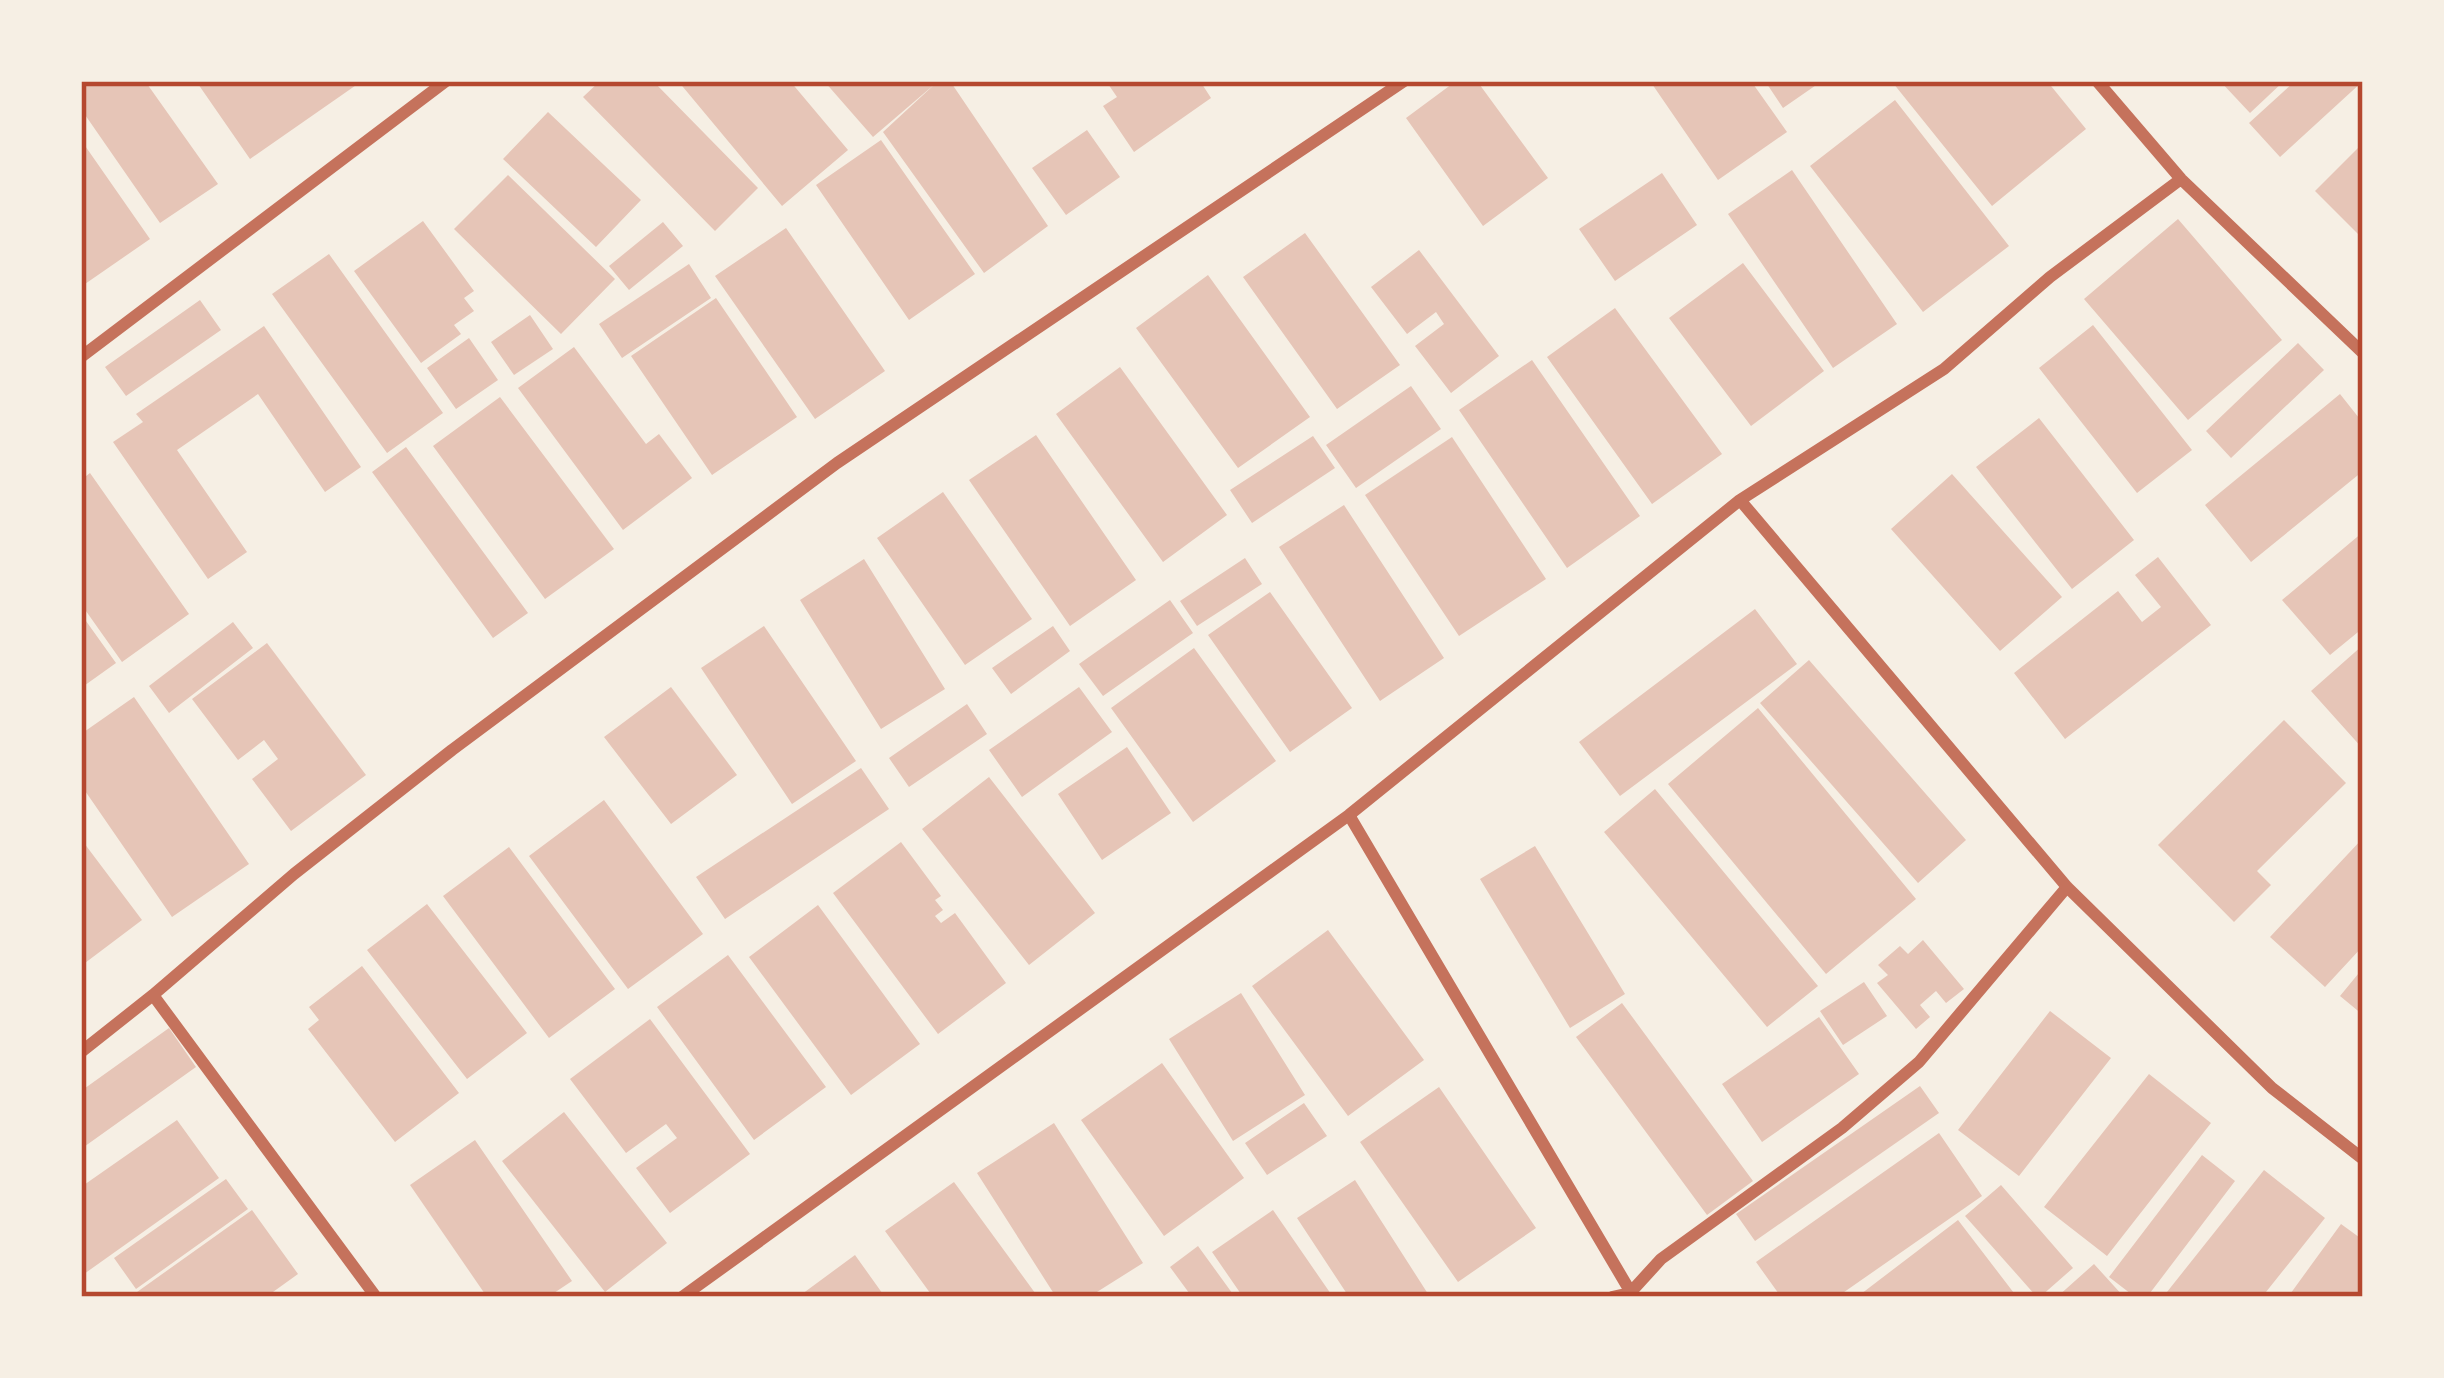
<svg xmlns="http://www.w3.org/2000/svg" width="2444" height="1378" font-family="'IBM Plex Sans',sans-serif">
<rect width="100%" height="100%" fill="#f6efe4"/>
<path fill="#e6c5b7" d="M81 81H145L218 184 160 223 81 109Z
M196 81H362L250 159Z
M600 81H653L758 188 715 231 583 97Z
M678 81H790L848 150 782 206Z
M824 81H950L1048 226 984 273 883 132 936 83 873 137Z
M1106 81H1200L1211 98 1134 152 1103 106 1117 97Z
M1456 81H1477L1548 178 1483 226 1406 118Z
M1650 81H1751L1787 132 1718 180Z
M1765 81H1822L1783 108Z
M1895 81H2047L2086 129 1992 206 1893 83Z
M2220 81H2284L2250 113Z
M2295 81H2363L2280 157 2249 123Z
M1895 100 2009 246 1923 312 1810 166Z
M548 112 641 200 596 247 503 159Z
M1087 130 1120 177 1066 215 1032 168Z
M81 140 150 239 85 284 81 278Z
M881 140 975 274 909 320 816 185Z
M2363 143V239L2315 191Z
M1792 170 1897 324 1833 368 1728 214Z
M1662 173 1697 225 1615 281 1579 229Z
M508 175 615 279 561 334 454 229Z
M2178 219 2282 340 2188 420 2084 299Z
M423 221 474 291 464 298 474 311 454 325 461 334 421 363 354 271Z
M663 222 683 246 629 290 609 266Z
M786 228 885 371 815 419 715 276Z
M1305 233 1400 365 1337 409 1243 277Z
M1419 250 1499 356 1451 393 1415 346 1444 324 1436 312 1407 334 1371 287Z
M329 254 443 413 387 453 272 294Z
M1743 263 1824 371 1751 426 1669 318Z
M689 264 711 298 622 358 599 324Z
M1208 275 1310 417 1238 468 1136 328Z
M716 298 797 417 712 475 631 356Z
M200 300 221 330 126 396 105 367Z
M1615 308 1722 454 1652 504 1547 357Z
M530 315 553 349 514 375 491 342Z
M2093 325 2192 450 2137 493 2039 368Z
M264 326 361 467 325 492 258 394 177 450 247 552 208 579 113 442 143 422 136 414Z
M469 338 498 380 456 409 427 368Z
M2298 343 2324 370 2231 458 2206 431Z
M574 347 646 444 659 434 692 478 623 530 518 388Z
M1532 360 1640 516 1567 568 1459 410Z
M1120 367 1227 515 1163 562 1056 414Z
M1411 386 1441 429 1356 488 1326 445Z
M2340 394 2363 423V471L2251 562 2205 505Z
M500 397 614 549 545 599 433 446Z
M2039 418 2134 540 2072 589 1976 467Z
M1036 435 1136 580 1070 626 969 480Z
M1313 436 1335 468 1252 523 1230 490Z
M1452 437 1546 579 1459 636 1365 495Z
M406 447 528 613 493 638 372 472Z
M90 473 189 614 122 662 81 604V480Z
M1952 474 2062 597 2000 651 1891 529Z
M943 492 1032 619 965 665 877 538Z
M1344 505 1444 658 1380 701 1279 547Z
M2363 532V628L2330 655 2282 600Z
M2158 557 2211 625 2065 739 2014 673 2118 591 2142 622 2161 607 2135 575Z
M1245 558 1262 584 1197 626 1180 601Z
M864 559 945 689 881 729 800 600Z
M1270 592 1352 708 1290 752 1208 635Z
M1170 600 1193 633 1103 696 1079 664Z
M1755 609 1797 664 1620 796 1579 742Z
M81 614 116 663 81 688Z
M233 622 253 648 169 713 149 686Z
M764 626 856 761 792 804 701 668Z
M1053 626 1070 651 1011 694 992 668Z
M267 643 366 775 291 831 252 779 278 759 264 740 238 760 192 699Z
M2363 645V749L2311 691Z
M1194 648 1276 761 1193 822 1111 708Z
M1809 660 1966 840 1918 883 1760 703Z
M671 687 737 775 671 824 604 737Z
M1079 687 1112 732 1022 797 989 750Z
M134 697 249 864 172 917 81 785V734Z
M967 704 987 734 909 787 889 758Z
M1758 708 1916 899 1826 974 1668 784Z
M2284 720 2346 783 2257 871 2271 885 2234 922 2158 845Z
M1127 747 1171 813 1102 860 1058 794Z
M861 768 889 809 725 919 696 877Z
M989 777 1095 913 1029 965 922 829Z
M1655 789 1818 986 1767 1027 1604 832Z
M604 800 703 934 628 989 529 856Z
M2363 838V946L2325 987 2270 937Z
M81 839 142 920 81 966Z
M901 842 941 896 935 900 943 910 935 916 941 923 955 913 1006 983 938 1034 833 893Z
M1535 846 1625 994 1570 1028 1480 879Z
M509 847 615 989 549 1038 443 896Z
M427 904 527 1033 467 1079 367 950Z
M818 905 920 1044 851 1095 749 957Z
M1328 930 1424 1060 1348 1116 1252 986Z
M1923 940 1964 989 1946 1003 1936 991 1920 1005 1930 1017 1916 1029 1877 983 1888 975 1878 965 1900 946 1908 954Z
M728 955 826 1087 754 1140 657 1007Z
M362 966 459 1093 395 1142 308 1029 319 1020 309 1007Z
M2363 968V1015L2340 996Z
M1864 982 1887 1016 1843 1045 1820 1011Z
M1241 993 1305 1095 1233 1141 1169 1039Z
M1622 1003 1753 1181 1707 1215 1576 1037Z
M2050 1011 2111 1058 2019 1176 1958 1130Z
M1819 1017 1859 1074 1762 1142 1722 1084Z
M650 1019 750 1154 670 1213 636 1168 677 1138 666 1124 626 1153 570 1079Z
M169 1028 196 1067 81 1149V1091Z
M1162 1063 1244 1178 1164 1236 1081 1120Z
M2149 1074 2211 1123 2107 1256 2044 1207Z
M1920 1086 1939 1113 1755 1241 1736 1214Z
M1439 1087 1536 1228 1458 1282 1360 1142Z
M1304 1103 1327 1136 1267 1175 1245 1143Z
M564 1112 667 1243 605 1292 502 1161Z
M177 1120 219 1178 84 1274 81 1271V1187Z
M1054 1123 1143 1263 1089 1297H1056L977 1173Z
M1939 1133 1982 1196 1837 1297H1781L1756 1262Z
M475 1140 572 1281 548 1297H487L410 1185Z
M2202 1155 2235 1181 2147 1297H2135L2109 1277Z
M2264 1170 2325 1218 2262 1297H2163Z
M226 1179 248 1209 136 1289 114 1258Z
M1355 1180 1430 1297H1349L1297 1218Z
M954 1182 1038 1297H933L885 1231Z
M2001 1185 2073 1268 2040 1297H2037L1965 1216Z
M252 1210 298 1274 266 1297H130Z
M1273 1210 1333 1297H1243L1212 1252Z
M1958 1220 2017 1297H1857Z
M2341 1224 2363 1240V1297H2288Z
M1198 1246 1235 1297H1192L1170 1267Z
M855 1255 885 1297H798Z
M2094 1264 2124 1297H2057Z"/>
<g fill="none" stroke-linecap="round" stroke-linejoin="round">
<path stroke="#c5725c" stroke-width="12" d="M2097 81 2181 179 2363 353
M81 357 446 81
M1740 500 2067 887 2272 1088 2363 1159
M1349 815 1633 1296
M153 995 376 1297
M81 1052 153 995 294 874 452 750 837 463 1404 81
M682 1297 1349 815 1740 500 1944 369 2050 277 2181 179
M1612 1297 1630 1293 1661 1259 1842 1128 1919 1062 2067 887"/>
</g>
<rect width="2444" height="1378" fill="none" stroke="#f6efe4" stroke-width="168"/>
<rect x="84" y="84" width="2276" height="1210" fill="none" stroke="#b5482f" stroke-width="4.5"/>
</svg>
